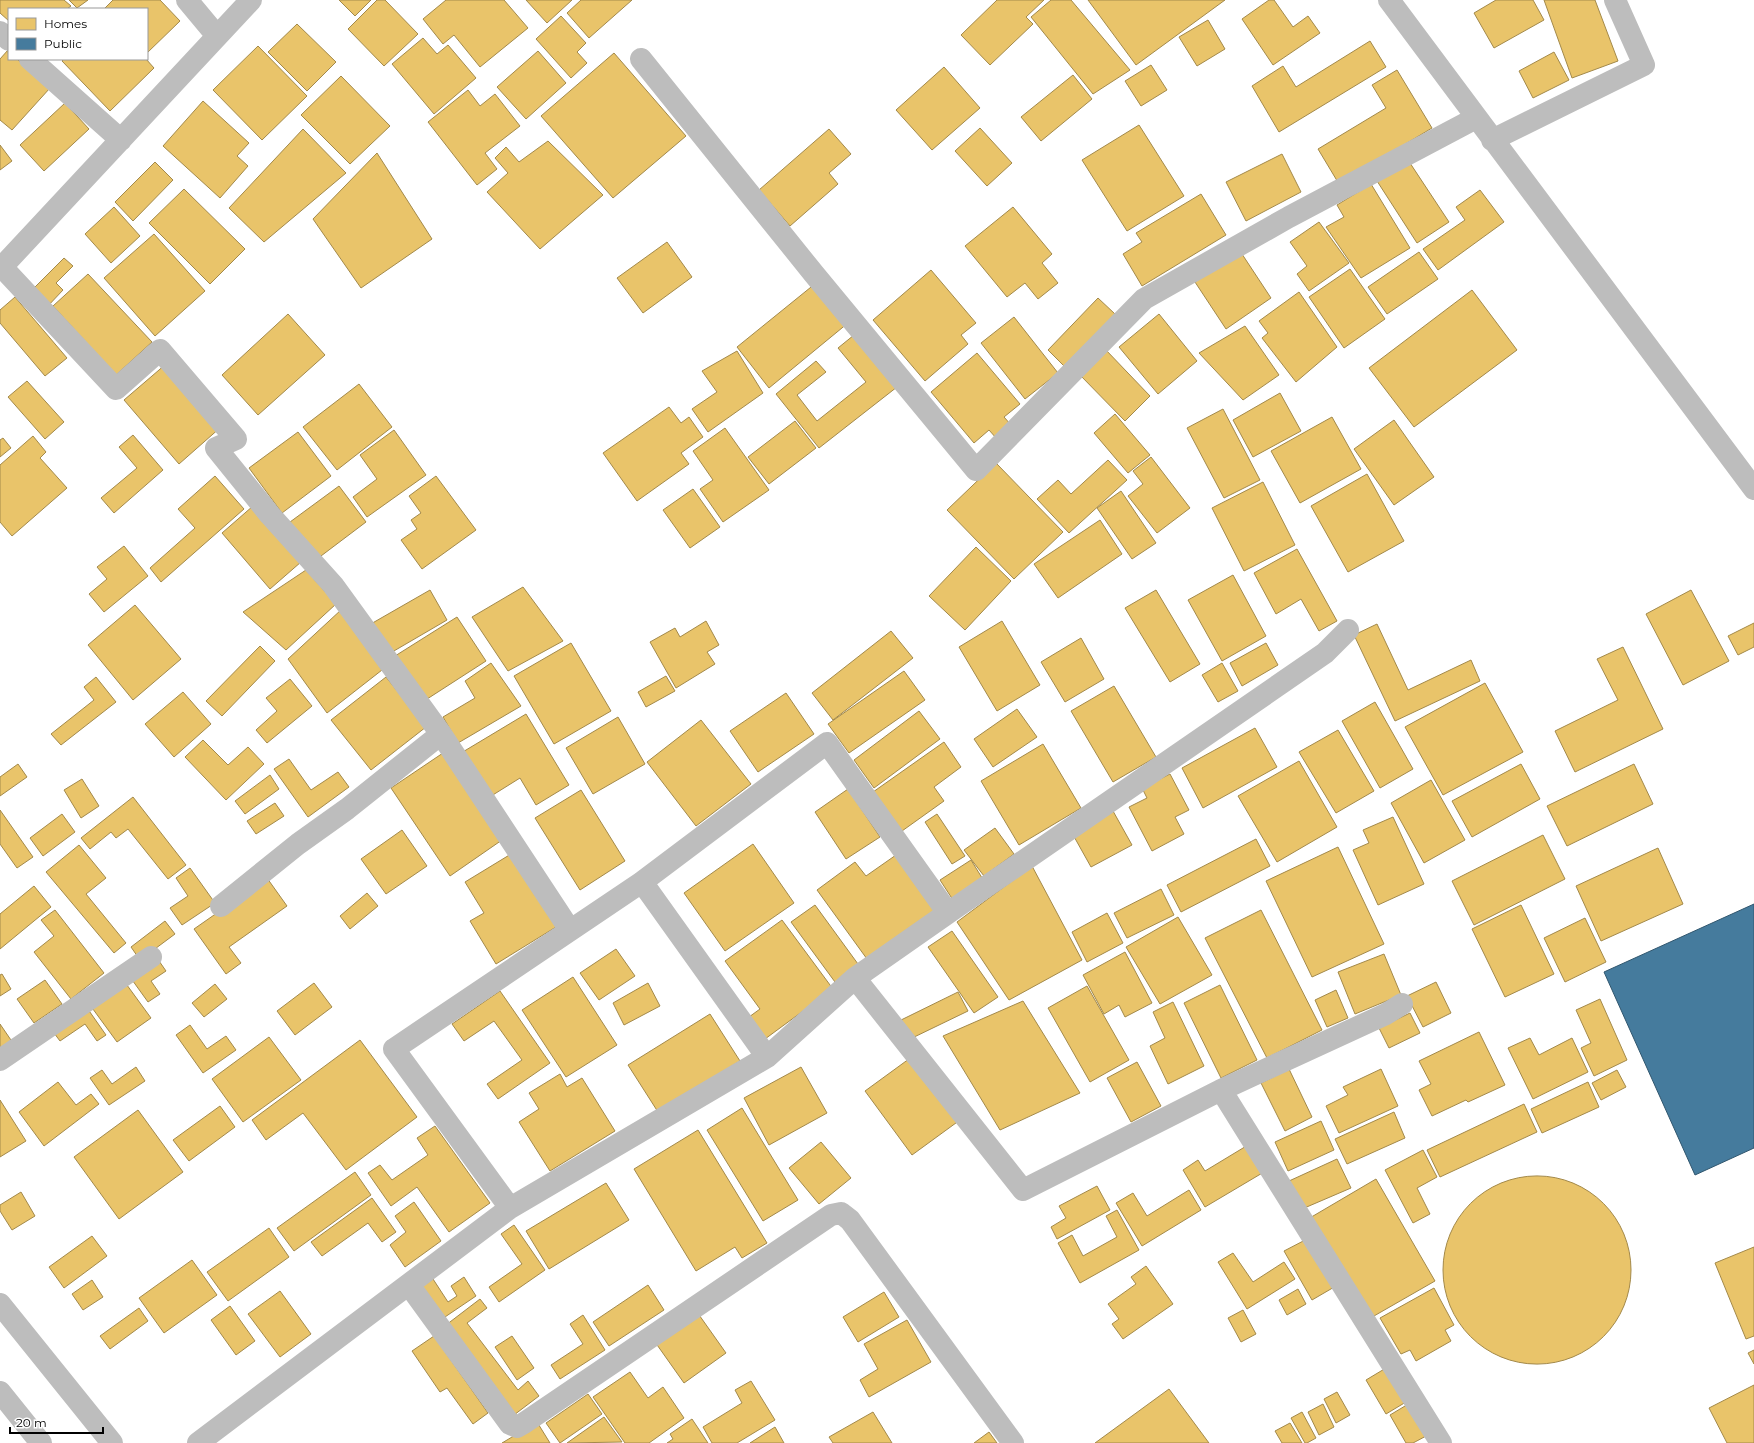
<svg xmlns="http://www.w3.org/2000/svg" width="1754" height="1443" font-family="Montserrat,sans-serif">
<rect width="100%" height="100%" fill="#fff"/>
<path fill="#e9c46a" stroke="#a3894a" d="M0 0H64L71 6 67 9H9V21L0 13Z
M69 0H88L77 8Z
M113 0H160L180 21 147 53V9H104Z
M339 0H371L355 16Z
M377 0H385L418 34 384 66 348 29Z
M446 0H504L528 28 480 67 454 35 443 44 423 19Z
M526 0H572L547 23Z
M581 0H632L589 38 567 13Z
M997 0H1044L1026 17 1033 24 990 65 961 35Z
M1051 0H1071L1130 70 1093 94 1031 17Z
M1088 0H1225L1136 65Z
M1269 0H1274L1293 27 1308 16 1320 33 1273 65 1242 19Z
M1496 0H1533L1544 20 1494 48 1474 13Z
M1544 0H1595L1618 61 1572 78Z
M561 16 586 43 577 52 587 63 571 78 536 39Z
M1208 20 1225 49 1197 66 1179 37Z
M297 24 336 62 307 91 268 52Z
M423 38 437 54 448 45 476 78 434 114 392 64Z
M1370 41 1386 67 1279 132 1252 86 1283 66 1296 87Z
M258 46 307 96 262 140 213 90Z
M8 50 9 59H17L50 88 12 130 0 120V59Z
M538 51 566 83 526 119 497 87Z
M1554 52 1569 80 1533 98 1519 71Z
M614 53 686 136 613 198 541 116Z
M64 59H146L154 68 110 111 62 61Z
M1151 65 1167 90 1141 106 1125 81Z
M944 67 980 108 932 150 896 110Z
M1397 70 1432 128 1339 184 1318 149 1386 108 1372 85Z
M1073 75 1092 99 1041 141 1021 117Z
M341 76 390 126 350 164 301 115Z
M468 90 480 106 495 94 520 126 485 153 497 169 477 185 428 122Z
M203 101 249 143 237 156 248 166 220 198 163 146Z
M65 103 89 129 44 171 20 145Z
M1139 125 1184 196 1127 231 1082 160Z
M980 128 1012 163 987 186 955 151Z
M303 129 346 173 264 242 229 208Z
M829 129 851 154 829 173 838 184 790 226 759 190Z
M548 141 603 195 540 249 487 192 508 173 495 158 506 147 519 162Z
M0 145 12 161 0 170Z
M377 153 432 239 361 288 313 219Z
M1282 154 1301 192 1246 221 1226 182Z
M1408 160 1449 222 1417 243 1377 181Z
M155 162 173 180 133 221 115 202Z
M1371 184 1410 248 1361 278 1326 227 1344 217 1337 205Z
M184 189 245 249 210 284 149 223Z
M1480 190 1504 222 1438 270 1423 249 1465 220 1456 207Z
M1201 194 1226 235 1142 286 1123 254 1142 242 1136 233Z
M114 207 140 236 111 263 85 234Z
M1013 207 1052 254 1042 263 1058 283 1038 299 1025 283 1007 297 965 246Z
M1319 222 1349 263 1309 291 1297 274 1307 266 1290 242Z
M154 234 205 291 155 336 104 278Z
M667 242 692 277 643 313 617 278Z
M1240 251 1271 298 1226 329 1195 282Z
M1419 252 1438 279 1387 314 1368 287Z
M64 258 73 266 56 283 63 290 46 308 30 292Z
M1350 269 1385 319 1344 348 1309 297Z
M931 270 976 323 961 335 968 344 925 381 873 320Z
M88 274 152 342 116 375 53 306Z
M816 283 848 323 769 388 737 347Z
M1472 290 1517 350 1414 427 1369 368Z
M1299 292 1337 347 1296 382 1262 338 1268 333 1259 321Z
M15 297 67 358 45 376 0 323V310Z
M1098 298 1115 314 1065 367 1048 350Z
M288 314 325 355 258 415 222 375Z
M1159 314 1197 361 1158 394 1119 347Z
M1014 317 1058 373 1025 399 981 343Z
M1245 326 1279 375 1243 400 1199 353Z
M854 335 897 387 819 448 776 394 816 361 826 372 797 395 817 421 866 382 838 348Z
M1105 349 1150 396 1125 421 1079 374Z
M737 351 763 393 708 432 692 409 717 392 702 371Z
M977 353 1020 404 1004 417 1012 426 997 439 989 430 974 443 931 392Z
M166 364 221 427 179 464 124 400Z
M27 381 64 422 45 439 8 397Z
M359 384 392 427 337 470 303 427Z
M1280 393 1301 431 1253 457 1233 420Z
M669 407 681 423 689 417 703 437 681 453 689 464 637 501 603 453Z
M1223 409 1260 480 1224 498 1187 428Z
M1115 414 1150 455 1128 473 1094 433Z
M1332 417 1361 469 1300 503 1271 451Z
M1394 420 1434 477 1394 505 1354 449Z
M795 421 816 448 769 484 748 457Z
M725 428 769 490 723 522 700 489 713 480 693 451Z
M394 430 426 475 367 517 353 497 377 479 360 455Z
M298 432 331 476 282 513 249 468Z
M133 435 163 470 114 513 101 498 137 468 119 447Z
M33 436 46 452 40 458 67 488 12 536 0 522V465Z
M3 438 11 448 0 457V440Z
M1151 457 1190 508 1157 533 1128 496 1143 484 1133 471Z
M1108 460 1127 480 1069 533 1037 499 1058 480 1071 494Z
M996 463 1063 532 1014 579 947 510Z
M1367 474 1404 541 1348 572 1311 506Z
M215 476 244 509 161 582 150 568 195 528 178 509Z
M436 476 476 530 422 569 401 540 417 529 411 520 421 513 409 496Z
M1263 482 1295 545 1244 571 1212 508Z
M339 486 366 522 317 559 290 522Z
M693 489 720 527 690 548 663 510Z
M1121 491 1156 543 1132 559 1097 508Z
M253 506 301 562 270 589 222 533Z
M1100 520 1122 554 1058 598 1034 564Z
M124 546 148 576 104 612 89 594 107 579 97 567Z
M976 547 1011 581 965 630 929 596Z
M1297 549 1337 621 1319 631 1301 599 1276 614 1254 573Z
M306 570 336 604 286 650 243 612Z
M1233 575 1266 636 1222 661 1188 600Z
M523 587 563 641 508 671 472 617Z
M430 590 447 620 387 655 369 625Z
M1156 590 1200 664 1170 682 1125 608Z
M1691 590 1729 661 1683 685 1646 614Z
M135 605 181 659 133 700 88 645Z
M342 609 382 670 327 713 288 659Z
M457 617 486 661 424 701 395 656Z
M706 621 719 645 707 652 715 664 676 688 650 642 675 628 680 637Z
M1002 621 1040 685 997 711 959 647Z
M1754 623V647L1738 655 1728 636Z
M1377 624 1408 690 1471 660 1480 681 1395 721 1354 635Z
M891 631 913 658 833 720 812 693Z
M1081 638 1104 679 1065 702 1041 662Z
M571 643 611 711 554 744 514 676Z
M1266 643 1278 665 1242 686 1230 663Z
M260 646 275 661 222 716 206 701Z
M1623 647 1663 729 1575 772 1555 731 1618 700 1597 659Z
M491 663 521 706 458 743 443 717 475 698 465 681Z
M1222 663 1238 691 1218 702 1202 675Z
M904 671 925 700 849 753 828 724Z
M666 676 675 691 646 707 638 692Z
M96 677 116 702 61 745 51 734 94 700 84 687Z
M386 677 426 727 371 770 331 720Z
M290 679 312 706 267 743 256 730 277 711 266 698Z
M1485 683 1523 752 1443 795 1405 727Z
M1114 686 1156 757 1113 782 1071 711Z
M183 692 211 724 174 757 145 724Z
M786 693 814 734 758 772 730 731Z
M1375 702 1413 769 1380 788 1342 721Z
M1017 709 1037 737 993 767 974 739Z
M919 711 940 739 874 788 854 760Z
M526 714 569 785 536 805 520 778 488 798 461 753Z
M618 717 645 764 593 794 566 748Z
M701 720 751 784 696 826 647 762Z
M1255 728 1277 767 1203 808 1182 768Z
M1338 730 1374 791 1336 813 1299 752Z
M203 740 228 765 248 747 264 764 226 800 185 757Z
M944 742 961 767 934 787 944 801 902 831 873 792Z
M1043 744 1081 808 1019 845 981 781Z
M443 753 502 840 450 876 391 788Z
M289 759 311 790 338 772 349 787 308 817 274 769Z
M1299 761 1337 827 1277 862 1238 796Z
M18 764 27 777 0 796V777Z
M1521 764 1540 799 1472 837 1452 801Z
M1634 764 1653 804 1567 846 1547 806Z
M1170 774 1189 810 1175 817 1184 834 1152 851 1129 807 1147 798 1142 788Z
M270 775 279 789 245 814 235 801Z
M82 779 99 806 81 818 64 790Z
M1431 780 1465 840 1424 863 1391 803Z
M848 789 880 837 846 859 815 812Z
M581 790 625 861 580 890 535 818Z
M133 797 186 865 168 879 128 829 116 838 111 832 90 849 81 838Z
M275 803 284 816 256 834 247 821Z
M0 810 33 857 17 868 0 844Z
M1113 811 1132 845 1091 867 1072 833Z
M62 814 75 832 43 856 30 838Z
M937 814 965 856 952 864 925 822Z
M1393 817 1424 884 1378 905 1353 850 1369 843 1363 830Z
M995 828 1014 854 984 876 964 850Z
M402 830 427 866 386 894 361 859Z
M1543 835 1565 879 1474 925 1452 881Z
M1256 839 1270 866 1181 912 1167 885Z
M753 844 794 903 725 951 684 893Z
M79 845 106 878 86 894 126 943 114 953 46 872Z
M1338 847 1384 944 1312 977 1266 881Z
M1658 848 1683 904 1601 941 1576 886Z
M511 854 556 927 496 964 470 921 484 913 465 882Z
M896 855 935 910 867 959 817 890 855 862 866 876Z
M971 860 984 881 953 900 940 880Z
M1032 866 1082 960 1009 1000 957 922Z
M190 868 215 903 182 925 170 908 188 896 176 878Z
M267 878 287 906 229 947 241 963 226 974 194 929Z
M34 886 51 907 0 949V914Z
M1161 889 1174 915 1127 938 1114 913Z
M367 893 378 906 350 929 340 916Z
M815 905 858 964 835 982 791 922Z
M1521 905 1554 974 1505 997 1472 929Z
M55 910 104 973 71 999 34 952 54 936 41 920Z
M1261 910 1322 1030 1267 1058 1205 938Z
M1107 913 1123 943 1087 962 1072 932Z
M1178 917 1212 975 1160 1004 1126 947Z
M1585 918 1606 962 1565 982 1544 938Z
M782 920 833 989 765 1039 749 1017 760 1009 725 961Z
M165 921 175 934 140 960 131 947Z
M952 931 998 997 974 1013 928 947Z
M616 949 635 976 599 1000 580 973Z
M1125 952 1152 1003 1125 1017 1119 1005 1104 1014 1083 975Z
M1384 954 1401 995 1355 1014 1338 972Z
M157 958 166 971 151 981 160 994 148 1002 130 977Z
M2 974 11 989 0 996V975Z
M573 977 617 1045 566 1077 522 1010Z
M45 980 62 1004 34 1023 17 999Z
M124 981 151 1018 117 1042 90 1005Z
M1436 982 1451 1013 1423 1027 1407 996Z
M314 983 332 1007 295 1035 277 1011Z
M648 983 660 1006 624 1025 613 1003Z
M215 984 227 999 204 1017 192 1003Z
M1220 985 1257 1060 1221 1078 1184 1003Z
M1087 986 1129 1060 1090 1082 1048 1008Z
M1336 990 1348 1018 1327 1027 1315 1000Z
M500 991 550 1063 498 1099 487 1084 522 1060 494 1021 464 1041 452 1024Z
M958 992 968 1011 908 1040 899 1021Z
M1600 999 1627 1060 1594 1076 1581 1048 1591 1043 1576 1010Z
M1023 1001 1080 1093 1000 1130 943 1036Z
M1173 1002 1204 1066 1168 1084 1150 1046 1165 1038 1153 1012Z
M85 1005 106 1035 97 1041 85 1024 60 1041 51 1029Z
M1410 1013 1420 1033 1389 1048 1379 1028Z
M710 1014 740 1061 658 1112 628 1065Z
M0 1024 13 1043 0 1052Z
M190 1025 207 1049 226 1036 236 1050 203 1073 176 1035Z
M1479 1032 1505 1085 1468 1102 1466 1100 1432 1116 1419 1090 1431 1084 1419 1061Z
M269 1037 301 1080 243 1122 212 1079Z
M1530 1038 1539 1055 1572 1038 1588 1072 1533 1099 1508 1048Z
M360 1040 417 1117 346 1170 303 1113 266 1140 252 1120Z
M913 1056 960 1120 912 1155 865 1091Z
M1137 1062 1161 1106 1131 1122 1107 1078Z
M136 1067 145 1081 109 1105 90 1078 102 1070 112 1084Z
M801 1067 827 1113 769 1145 744 1098Z
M1289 1069 1312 1117 1285 1131 1261 1083Z
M1381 1069 1398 1106 1339 1133 1326 1106 1348 1095 1343 1087Z
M1617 1070 1626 1087 1601 1100 1592 1083Z
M560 1074 567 1087 582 1078 615 1131 550 1171 519 1122 539 1109 529 1093Z
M58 1082 76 1105 91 1094 99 1104 44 1146 19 1112Z
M1588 1082 1599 1107 1542 1133 1531 1109Z
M0 1100 26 1141 0 1157Z
M1524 1104 1537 1132 1440 1177 1427 1150Z
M220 1106 235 1127 189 1161 173 1140Z
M742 1108 798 1200 763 1221 707 1130Z
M138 1110 183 1172 119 1219 74 1157Z
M1394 1112 1405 1138 1347 1164 1335 1139Z
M1321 1121 1334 1150 1288 1171 1275 1142Z
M435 1126 490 1203 449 1232 417 1187 391 1206 368 1173 380 1165 392 1180 428 1155 417 1138Z
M698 1130 767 1243 742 1258 735 1247 696 1271 634 1169Z
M821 1142 851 1178 819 1204 789 1168Z
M1248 1145 1264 1172 1205 1207 1183 1170 1198 1160 1205 1171Z
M1423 1150 1437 1177 1417 1188 1430 1214 1413 1223 1385 1170Z
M1337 1159 1351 1188 1302 1209 1289 1181Z
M355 1172 371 1195 294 1251 277 1228Z
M1443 1270a94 94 0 1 1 188 0a94 94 0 1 1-188 0Z
M1376 1179 1435 1281 1367 1320 1308 1219Z
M606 1183 629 1220 549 1269 526 1231Z
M1097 1186 1110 1210 1057 1239 1051 1227 1066 1218 1059 1206Z
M1189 1190 1201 1210 1142 1246 1116 1203 1133 1193 1147 1216Z
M21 1192 35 1216 12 1230 0 1211V1205Z
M372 1198 396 1232 382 1242 368 1223 322 1256 311 1242Z
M414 1202 441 1241 405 1267 390 1245 406 1232 395 1216Z
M1117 1210 1139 1250 1080 1283 1058 1243 1072 1235 1083 1256 1117 1237 1106 1216Z
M514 1225 545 1270 499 1302 489 1287 522 1264 501 1234Z
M269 1228 289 1257 228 1301 207 1272Z
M92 1236 107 1256 64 1288 49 1267Z
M1309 1238 1336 1286 1312 1300 1284 1251Z
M1754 1247V1336L1746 1339 1715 1263Z
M1233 1253 1253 1282 1284 1262 1295 1279 1247 1309 1218 1262Z
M192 1260 217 1295 164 1333 139 1298Z
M1146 1266 1173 1304 1123 1339 1112 1324 1119 1319 1108 1304 1136 1284 1131 1277Z
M464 1277 476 1296 442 1319 421 1287 433 1279 448 1302 457 1296 451 1286Z
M92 1280 103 1297 83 1310 72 1294Z
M648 1285 664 1310 609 1346 593 1322Z
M1434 1288 1454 1325 1445 1330 1451 1341 1416 1361 1410 1350 1401 1354 1380 1318Z
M1298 1289 1306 1304 1287 1315 1279 1300Z
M280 1291 311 1334 280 1357 248 1314Z
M884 1292 899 1317 858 1342 843 1317Z
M480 1299 487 1308 467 1323 518 1390 528 1381 539 1396 514 1415 446 1325Z
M230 1306 255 1341 236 1355 211 1320Z
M139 1308 148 1321 110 1349 100 1336Z
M1243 1310 1256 1334 1241 1342 1228 1318Z
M697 1312 726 1353 684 1383 655 1342Z
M583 1315 605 1350 560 1379 551 1365 583 1344 570 1324Z
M907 1320 931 1362 869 1397 860 1380 878 1369 864 1344Z
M434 1336 488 1413 473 1424 447 1388 440 1392 412 1351Z
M512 1336 534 1368 517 1380 495 1347Z
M1754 1350V1364L1748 1353Z
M1386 1368 1406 1402 1386 1414 1366 1380Z
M630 1372 648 1398 663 1387 684 1418 649 1443H625L593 1397Z
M751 1381 775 1420 737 1443H712L703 1427 742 1403 735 1390Z
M1754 1385V1443H1727L1709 1408Z
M1169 1389 1209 1443H1095Z
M1337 1392 1350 1415 1336 1423 1324 1399Z
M588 1394 602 1414 560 1443 546 1423Z
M1410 1403 1428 1435 1413 1443H1406L1390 1415Z
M1323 1404 1334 1427 1319 1435 1308 1412Z
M873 1412 892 1443H833L829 1437Z
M1302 1412 1316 1438 1307 1443H1305L1291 1418Z
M604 1417 622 1442 567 1443Z
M692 1419 708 1443H667L673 1439 670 1434Z
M537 1422 550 1443H502Z
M1290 1423 1302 1443H1282L1275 1431Z
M775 1427 784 1443H750Z
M989 1432 997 1443H974Z"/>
<path fill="#457b9d" stroke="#30566e" d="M1754 904V1148L1695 1175 1604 972Z"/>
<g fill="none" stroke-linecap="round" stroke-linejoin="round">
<path stroke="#bdbdbd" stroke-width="22" d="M187 0 217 36
M1389 0 1754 489
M0 32 9 40
M30 59 121 140
M641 59 814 274 976 470 1144 299 1289 217 1476 118
M1492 140 1644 65 1615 0
M2 267 116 389 160 350 236 439 216 448 270 515 333 585 441 734 570 930
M0 269 251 0
M642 882 767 1057
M221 906 298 844 347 809 441 734
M948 913 1325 653 1348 630
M0 1060 151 957
M1221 1090 1386 1014 1402 1004
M510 1208 767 1057 855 978
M409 1285 510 1424 517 1427 524 1423 831 1215 841 1213 850 1220 1013 1443
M198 1443 510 1208 394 1049 642 882 827 743 948 913 855 978 1023 1190 1221 1090 1441 1443"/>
<path stroke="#bdbdbd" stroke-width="22" d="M0 1304 112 1443
M0 1392 41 1443"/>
</g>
<rect x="8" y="8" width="140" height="52" fill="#ffffff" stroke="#999999"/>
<rect x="16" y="18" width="20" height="12" fill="#e9c46a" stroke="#999999"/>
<text x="44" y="28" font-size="12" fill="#000000">Homes</text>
<rect x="16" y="38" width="20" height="12" fill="#457b9d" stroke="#999999"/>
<text x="44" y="48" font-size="12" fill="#000000">Public</text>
<path d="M10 1427v6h93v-6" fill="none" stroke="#000000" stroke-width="2"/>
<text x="16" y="1427" font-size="12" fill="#000000" stroke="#ffffff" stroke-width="3" paint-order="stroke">20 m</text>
</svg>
